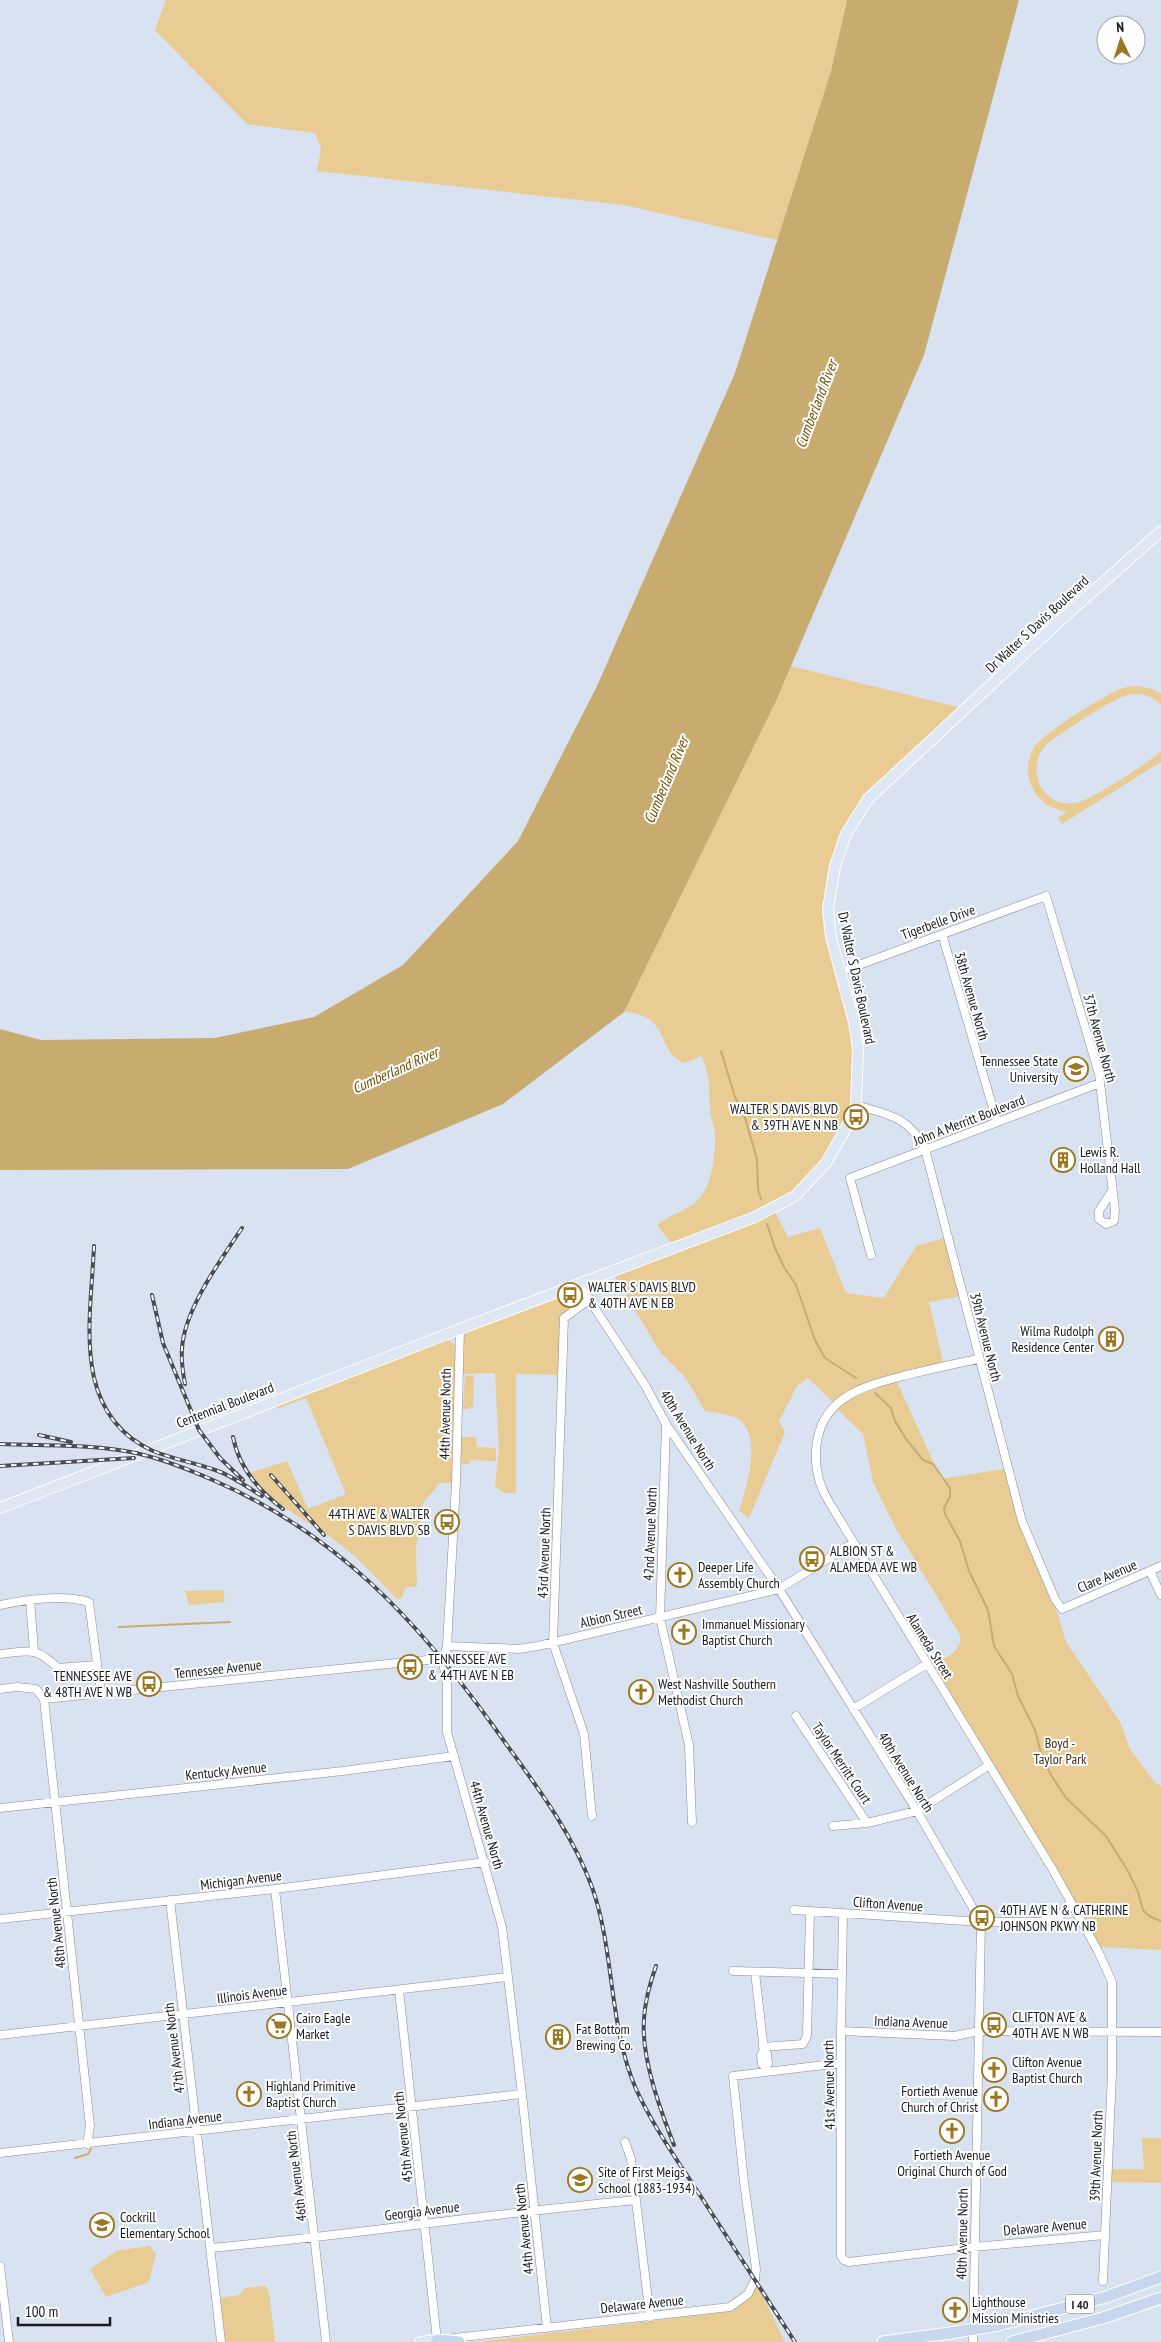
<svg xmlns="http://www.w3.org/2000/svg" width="1161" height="2342" font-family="'PT Sans Narrow',sans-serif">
<rect width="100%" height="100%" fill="#d8e2f0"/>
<path fill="#e8cc93" d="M166 0H847L831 71 777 240 624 205 317 171 321 148 315 133 247 124 155 30Z
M791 666 965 709 868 799 846 834 828 909 859 1071 845 1130 795 1196 773 1208 788 1237 820 1228 846 1293 884 1298 916 1246 947 1237 963 1296 929 1302 944 1366 873 1383 836 1405 808 1378 797 1386 779 1421 785 1432 749 1518 739 1511C746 1488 760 1446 744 1424 737 1414 716 1413 705 1411L685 1377 661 1353 611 1271 674 1247 657 1225C670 1214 687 1212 699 1199 712 1186 716 1152 715 1134 714 1125 710 1116 710 1107 709 1089 710 1072 701 1056L685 1063C654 1052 673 1015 624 1012L776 701Z
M1139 686 1152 689 1161 694V705C1153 697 1143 693 1132 694 1115 696 1063 732 1047 744 1024 767 1041 809 1076 803 1090 801 1150 762 1161 751V762L1062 824 1058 818 1067 812C1052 809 1040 803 1033 789 1026 776 1026 761 1034 748 1042 734 1103 696 1120 689 1126 687 1132 686 1139 686Z
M579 1284 590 1299 564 1319 562 1375 516 1374V1493H505L495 1487 499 1450 495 1373 459 1374 456 1483H440L423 1503 416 1548 417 1586 405 1588 402 1598 397 1599C379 1581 361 1560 341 1545 311 1522 271 1506 249 1473L287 1461 308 1509 346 1494 306 1398 277 1409 274 1401 441 1339 450 1341 459 1350 460 1329Z
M474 1375 473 1407H470V1409H463L465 1376Z
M897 1382 941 1479 1004 1469 1023 1534 1057 1612 1066 1642 1120 1722 1130 1749 1156 1784H1159L1161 1786V1950L1101 1947 932 1665C944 1658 963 1652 960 1635L895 1527 873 1482 863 1434 838 1410C854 1392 875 1387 897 1382Z
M461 1437H476L477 1447 496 1448V1461L471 1460 470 1464H461Z
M223 1590 225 1602 189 1605 185 1591Z
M1142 2138H1161V2183L1107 2182 1108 2169H1144Z
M150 2246 156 2254 149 2282 106 2297 90 2269 116 2251Z
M755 2280 785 2342H476L734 2311Z
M266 2286 269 2293 275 2342H225L220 2298 239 2295 245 2288Z"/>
<path fill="#c8ab6f" d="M847 0H1019L924 355 776 701 624 1012 503 1104 348 1169 0 1170V1029L41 1040 215 1038 314 1017 403 965 518 841 597 686 735 373 831 71Z"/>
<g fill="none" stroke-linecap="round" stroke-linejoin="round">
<path stroke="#c8ab6f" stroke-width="2" d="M721 1051 735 1097 745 1118 757 1159 758 1189 761 1199
M767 1224 775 1248 784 1267 796 1285 815 1340 825 1358 856 1378
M875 1393 891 1408 895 1421 906 1439 923 1460 933 1464 950 1488V1497L944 1508 945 1514 960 1541 969 1571 988 1610 994 1646 1012 1674 1018 1696 1035 1730 1042 1757 1051 1775 1066 1798 1106 1836 1128 1871 1138 1892 1143 1910 1149 1916 1161 1921
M119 1627 230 1622
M75 2158 88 2154 91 2149"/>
<defs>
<path id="minor" d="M942 934 997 1122
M840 972 1046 896 1099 1074 1115 1210 1114 1221 1106 1224 1099 1219V1211L1112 1191
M856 1105C888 1115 909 1116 925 1149L1022 1521 1055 1599 1062 1609 1161 1566
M871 1255 850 1178 1100 1083
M579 1284 645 1385 666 1424 779 1589 917 1811 981 1922 973 2342
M590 1299 564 1318 553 1643 584 1734 592 1816
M460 1329 456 1483 447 1646 443 1662 447 1685V1732L502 1927 522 2094 547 2328
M978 1359C954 1364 931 1369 907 1375 865 1386 819 1396 816 1451 815 1470 819 1486 829 1502L1053 1870 1098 1951 1112 1982V2073L1103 2281
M666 1424 660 1618 689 1745 692 1822
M1150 1571 1161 1595
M30 1600 34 1651
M0 1605C28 1599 62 1594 89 1602L101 1694
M447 1646 519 1649 538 1646 779 1589 853 1543
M0 1654C30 1651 35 1646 58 1668L97 1665
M0 1689 17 1687 36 1689 44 1699
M44 1699 90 2126 87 2144
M44 1699 437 1659 443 1662
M853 1709 927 1664
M796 1716 867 1823
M0 1808 343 1771 454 1756
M833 1826 867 1823 917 1811 988 1766
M275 1889 326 2342
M170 1900 221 2342
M794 1910 981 1922H1039L1060 1916 1070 1903
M843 1913 841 2031V2256L844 2260 849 2262 974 2247 1105 2235
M0 1919 275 1889 485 1862
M733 1971 842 1974
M755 1972 764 2051 761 2055 762 2064 765 2067V2072
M399 1990 437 2340H440
M841 2031 955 2036 979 2031 1161 2032
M0 2035 507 1977
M763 2047 803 2044 807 2036 810 1911
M764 2051 767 2054 768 2064 765 2067
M625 2142 631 2159 650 2317
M0 2153 522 2094
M211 2248C353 2235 494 2213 636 2200
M0 2266 9 2342
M454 2338 730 2307 748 2294 755 2280 756 2269 744 2182 733 2076 841 2063"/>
<path id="major" d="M0 1508 460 1329 755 1217 795 1196 826 1163 845 1130 856 1105 858 1048 854 1022 831 937 828 909 835 866 846 834 868 799 1064 617 1161 531
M420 2342 437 2340"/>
<path id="highway" d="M998 2325 1106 2297 1161 2277
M437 2340 459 2342
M883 2342 950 2333
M1012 2342 1103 2318 1161 2298"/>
</defs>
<use href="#minor" stroke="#858e9a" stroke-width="9"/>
<use href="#major" stroke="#fff" stroke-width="12"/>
<use href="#highway" stroke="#fff" stroke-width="13"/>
<use href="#minor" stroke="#fff" stroke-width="8"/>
<use href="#major" stroke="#dee7f4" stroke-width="10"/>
<use href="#highway" stroke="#c8d7ed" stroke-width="11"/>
<defs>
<path id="rail" d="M94 1246C91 1319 70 1413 153 1451 173 1459 195 1463 215 1470 231 1475 247 1487 262 1496
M152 1295 163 1343 199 1430 220 1458 243 1480
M185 1384C183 1373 181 1361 182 1349 184 1310 220 1261 242 1228
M39 1435 71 1442
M233 1437C239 1468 259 1491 283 1509
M0 1444C45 1446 92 1444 136 1453 163 1459 190 1470 215 1481 337 1534 418 1621 494 1727 530 1778 570 1827 592 1887 615 1952 608 2024 636 2089 652 2124 675 2157 696 2189 729 2240 762 2291 795 2342
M0 1466 134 1458
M271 1475 324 1535
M656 1966C650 1983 645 2001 644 2019 641 2058 660 2109 674 2145"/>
</defs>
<use href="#rail" stroke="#484c54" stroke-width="4"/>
<use href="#rail" stroke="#fff" stroke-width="2" stroke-dasharray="5.5" stroke-linecap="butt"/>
<defs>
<path id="highway-bridge" d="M950 2333 998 2325"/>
</defs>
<use href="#highway-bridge" stroke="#fff" stroke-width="13" stroke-linecap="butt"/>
<use href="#highway-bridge" stroke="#c8d7ed" stroke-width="11"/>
</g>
<defs>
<symbol id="university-ring" viewBox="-11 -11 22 22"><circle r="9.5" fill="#fff" stroke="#9b7722" stroke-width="1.5"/><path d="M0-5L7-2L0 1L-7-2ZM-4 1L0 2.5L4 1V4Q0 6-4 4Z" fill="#9b7722"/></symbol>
<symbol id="bus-ring" viewBox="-11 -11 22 22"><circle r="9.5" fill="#fff" stroke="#9b7722" stroke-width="1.5"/><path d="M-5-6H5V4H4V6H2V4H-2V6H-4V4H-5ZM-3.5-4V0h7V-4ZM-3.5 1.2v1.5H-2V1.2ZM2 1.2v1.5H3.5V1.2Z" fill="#9b7722"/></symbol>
<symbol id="building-ring" viewBox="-11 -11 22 22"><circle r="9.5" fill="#fff" stroke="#9b7722" stroke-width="1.5"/><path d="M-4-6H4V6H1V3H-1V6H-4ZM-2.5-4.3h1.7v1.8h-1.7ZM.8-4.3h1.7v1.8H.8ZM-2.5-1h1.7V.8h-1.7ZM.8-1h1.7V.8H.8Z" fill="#9b7722"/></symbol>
<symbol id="church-ring" viewBox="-11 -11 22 22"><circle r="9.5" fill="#fff" stroke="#9b7722" stroke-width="1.5"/><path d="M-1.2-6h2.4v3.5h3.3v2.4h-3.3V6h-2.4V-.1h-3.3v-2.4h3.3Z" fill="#9b7722"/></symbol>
<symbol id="supermarket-ring" viewBox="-11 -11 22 22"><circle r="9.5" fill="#fff" stroke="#9b7722" stroke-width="1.5"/><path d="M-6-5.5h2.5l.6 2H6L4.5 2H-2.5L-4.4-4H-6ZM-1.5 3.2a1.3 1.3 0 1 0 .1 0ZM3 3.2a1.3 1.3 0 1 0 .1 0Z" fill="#9b7722"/></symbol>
<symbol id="school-ring" viewBox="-11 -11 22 22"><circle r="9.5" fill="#fff" stroke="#9b7722" stroke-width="1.5"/><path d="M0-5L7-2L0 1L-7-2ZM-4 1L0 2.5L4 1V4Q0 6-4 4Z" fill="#9b7722"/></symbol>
</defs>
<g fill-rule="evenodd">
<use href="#university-ring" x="1062" y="1055" width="28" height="28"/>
<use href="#bus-ring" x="842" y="1103" width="28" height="28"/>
<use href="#building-ring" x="1049" y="1146" width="28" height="28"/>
<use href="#bus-ring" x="556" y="1281" width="28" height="28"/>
<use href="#building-ring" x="1097" y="1325" width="28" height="28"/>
<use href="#bus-ring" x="433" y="1508" width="28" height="28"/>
<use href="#bus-ring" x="798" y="1545" width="28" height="28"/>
<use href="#church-ring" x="666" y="1561" width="28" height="28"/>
<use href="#church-ring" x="670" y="1618" width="28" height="28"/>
<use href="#bus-ring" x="396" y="1653" width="28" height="28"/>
<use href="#bus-ring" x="135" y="1670" width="28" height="28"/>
<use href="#church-ring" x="627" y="1678" width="28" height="28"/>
<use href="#bus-ring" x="968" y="1904" width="28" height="28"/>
<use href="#bus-ring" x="980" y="2011" width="28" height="28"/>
<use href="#supermarket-ring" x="265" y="2012" width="28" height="28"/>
<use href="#building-ring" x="544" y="2023" width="28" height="28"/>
<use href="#church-ring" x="980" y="2056" width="28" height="28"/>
<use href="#church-ring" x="235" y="2080" width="28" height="28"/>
<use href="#church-ring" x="982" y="2085" width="28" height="28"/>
<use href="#church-ring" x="938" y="2117" width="28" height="28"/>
<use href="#school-ring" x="566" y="2166" width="28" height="28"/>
<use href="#school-ring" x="88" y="2211" width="28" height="28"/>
<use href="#church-ring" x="941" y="2296" width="28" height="28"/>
</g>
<g text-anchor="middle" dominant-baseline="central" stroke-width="4" stroke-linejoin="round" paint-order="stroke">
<rect fill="#fff" stroke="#5c5e62" stroke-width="1" x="1066" y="2294.5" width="28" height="19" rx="4"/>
<g font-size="12" font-weight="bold" fill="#16191e">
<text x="1080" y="2304">I 40</text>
</g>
<g font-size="14" fill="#16191e" stroke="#fff">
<text transform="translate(1037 624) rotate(-43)">Dr Walter S Davis Boulevard</text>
<text transform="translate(938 922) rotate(-20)">Tigerbelle Drive</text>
<text transform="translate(857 978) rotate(78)">Dr Walter S Davis Boulevard</text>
<text transform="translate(972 996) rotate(74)">38th Avenue North</text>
<text transform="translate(1100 1038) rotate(75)">37th Avenue North</text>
<text transform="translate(969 1120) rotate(-21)">John A Merritt Boulevard</text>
<text transform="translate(986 1337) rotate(76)">39th Avenue North</text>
<text transform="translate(225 1405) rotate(-21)">Centennial Boulevard</text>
<text transform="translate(445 1414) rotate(-89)">44th Avenue North</text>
<text transform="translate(688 1430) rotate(58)">40th Avenue North</text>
<text transform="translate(650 1534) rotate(-88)">42nd Avenue North</text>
<text transform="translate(544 1553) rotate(-88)">43rd Avenue North</text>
<text transform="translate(1107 1576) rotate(-23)">Clare Avenue</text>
<text transform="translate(611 1616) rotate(-13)">Albion Street</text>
<text transform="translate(930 1646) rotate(58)">Alameda Street</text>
<text transform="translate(218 1669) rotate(-6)">Tennessee Avenue</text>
<text transform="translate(842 1763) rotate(56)">Taylor Merritt Court</text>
<text transform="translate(226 1771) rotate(-6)">Kentucky Avenue</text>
<text transform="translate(906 1772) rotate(58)">40th Avenue North</text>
<text transform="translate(487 1825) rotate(74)">44th Avenue North</text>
<text transform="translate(241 1880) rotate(-7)">Michigan Avenue</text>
<text transform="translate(888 1904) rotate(4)">Clifton Avenue</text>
<text transform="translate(56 1923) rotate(-96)">48th Avenue North</text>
<text transform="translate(252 1994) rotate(-7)">Illinois Avenue</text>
<text transform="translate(911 2022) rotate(2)">Indiana Avenue</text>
<text transform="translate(174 2048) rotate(-97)">47th Avenue North</text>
<text transform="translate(829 2085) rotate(-91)">41st Avenue North</text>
<text transform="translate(185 2120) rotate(-7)">Indiana Avenue</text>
<text transform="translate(403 2137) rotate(-96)">45th Avenue North</text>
<text transform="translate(1096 2156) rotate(-88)">39th Avenue North</text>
<text transform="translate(296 2176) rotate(-97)">46th Avenue North</text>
<text transform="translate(422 2211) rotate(-7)">Georgia Avenue</text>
<text transform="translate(1045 2227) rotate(-5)">Delaware Avenue</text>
<text transform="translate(524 2229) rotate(-96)">44th Avenue North</text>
<text transform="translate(962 2234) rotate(-89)">40th Avenue North</text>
<text transform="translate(642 2304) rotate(-6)">Delaware Avenue</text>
</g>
<g font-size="14" fill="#16191e" stroke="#fff" text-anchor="start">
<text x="1058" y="1061" text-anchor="end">Tennessee State<tspan x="1058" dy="16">University</tspan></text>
<text x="838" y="1109" text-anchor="end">WALTER S DAVIS BLVD<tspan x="838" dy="16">&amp; 39TH AVE N NB</tspan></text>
<text x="1080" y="1152">Lewis R.<tspan x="1080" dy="16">Holland Hall</tspan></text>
<text x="588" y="1287">WALTER S DAVIS BLVD<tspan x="588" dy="16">&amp; 40TH AVE N EB</tspan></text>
<text x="1094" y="1331" text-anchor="end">Wilma Rudolph<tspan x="1094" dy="16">Residence Center</tspan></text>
<text x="430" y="1514" text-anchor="end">44TH AVE &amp; WALTER<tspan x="430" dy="16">S DAVIS BLVD SB</tspan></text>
<text x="830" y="1551">ALBION ST &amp;<tspan x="830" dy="16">ALAMEDA AVE WB</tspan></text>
<text x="698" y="1567">Deeper Life<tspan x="698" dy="16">Assembly Church</tspan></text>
<text x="702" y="1624">Immanuel Missionary<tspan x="702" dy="16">Baptist Church</tspan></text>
<text x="428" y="1659">TENNESSEE AVE<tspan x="428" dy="16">&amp; 44TH AVE N EB</tspan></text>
<text x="132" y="1676" text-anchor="end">TENNESSEE AVE<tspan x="132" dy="16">&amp; 48TH AVE N WB</tspan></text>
<text x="658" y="1684">West Nashville Southern<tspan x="658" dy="16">Methodist Church</tspan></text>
<text x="1000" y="1910">40TH AVE N &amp; CATHERINE<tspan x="1000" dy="16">JOHNSON PKWY NB</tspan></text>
<text x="1012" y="2017">CLIFTON AVE &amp;<tspan x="1012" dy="16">40TH AVE N WB</tspan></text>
<text x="296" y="2018">Cairo Eagle<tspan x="296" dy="16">Market</tspan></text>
<text x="576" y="2029">Fat Bottom<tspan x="576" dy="16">Brewing Co.</tspan></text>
<text x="1012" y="2062">Clifton Avenue<tspan x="1012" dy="16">Baptist Church</tspan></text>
<text x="266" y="2086">Highland Primitive<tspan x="266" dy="16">Baptist Church</tspan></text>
<text x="978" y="2091" text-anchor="end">Fortieth Avenue<tspan x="978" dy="16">Church of Christ</tspan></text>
<text x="952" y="2155" text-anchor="middle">Fortieth Avenue<tspan x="952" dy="16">Original Church of God</tspan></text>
<text x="598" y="2172">Site of First Meigs<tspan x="598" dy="16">School (1883-1934)</tspan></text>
<text x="120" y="2217">Cockrill<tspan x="120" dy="16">Elementary School</tspan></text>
<text x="972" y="2302">Lighthouse<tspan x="972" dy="16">Mission Ministries</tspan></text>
</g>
<g font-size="14" fill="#3d3015" stroke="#fff">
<text x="1060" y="1743">Boyd -<tspan x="1060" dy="16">Taylor Park</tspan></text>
</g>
<g font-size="15" font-style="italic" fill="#6f5103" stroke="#fff">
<text transform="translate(816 404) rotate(-69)">Cumberland River</text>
<text transform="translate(666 780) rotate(-67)">Cumberland River</text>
<text transform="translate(395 1070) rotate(-24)">Cumberland River</text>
</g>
</g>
<g transform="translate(1121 40) rotate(356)"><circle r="24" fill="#ffffff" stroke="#a2a3a5"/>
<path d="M0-4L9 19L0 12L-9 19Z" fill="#9b7722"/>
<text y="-8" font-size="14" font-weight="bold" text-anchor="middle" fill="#16191e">N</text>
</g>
<path d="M18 2317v8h92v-8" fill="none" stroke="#16191e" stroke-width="2.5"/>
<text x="25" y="2317" font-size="15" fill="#16191e" stroke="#ffffff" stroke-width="4" paint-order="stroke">100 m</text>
</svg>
